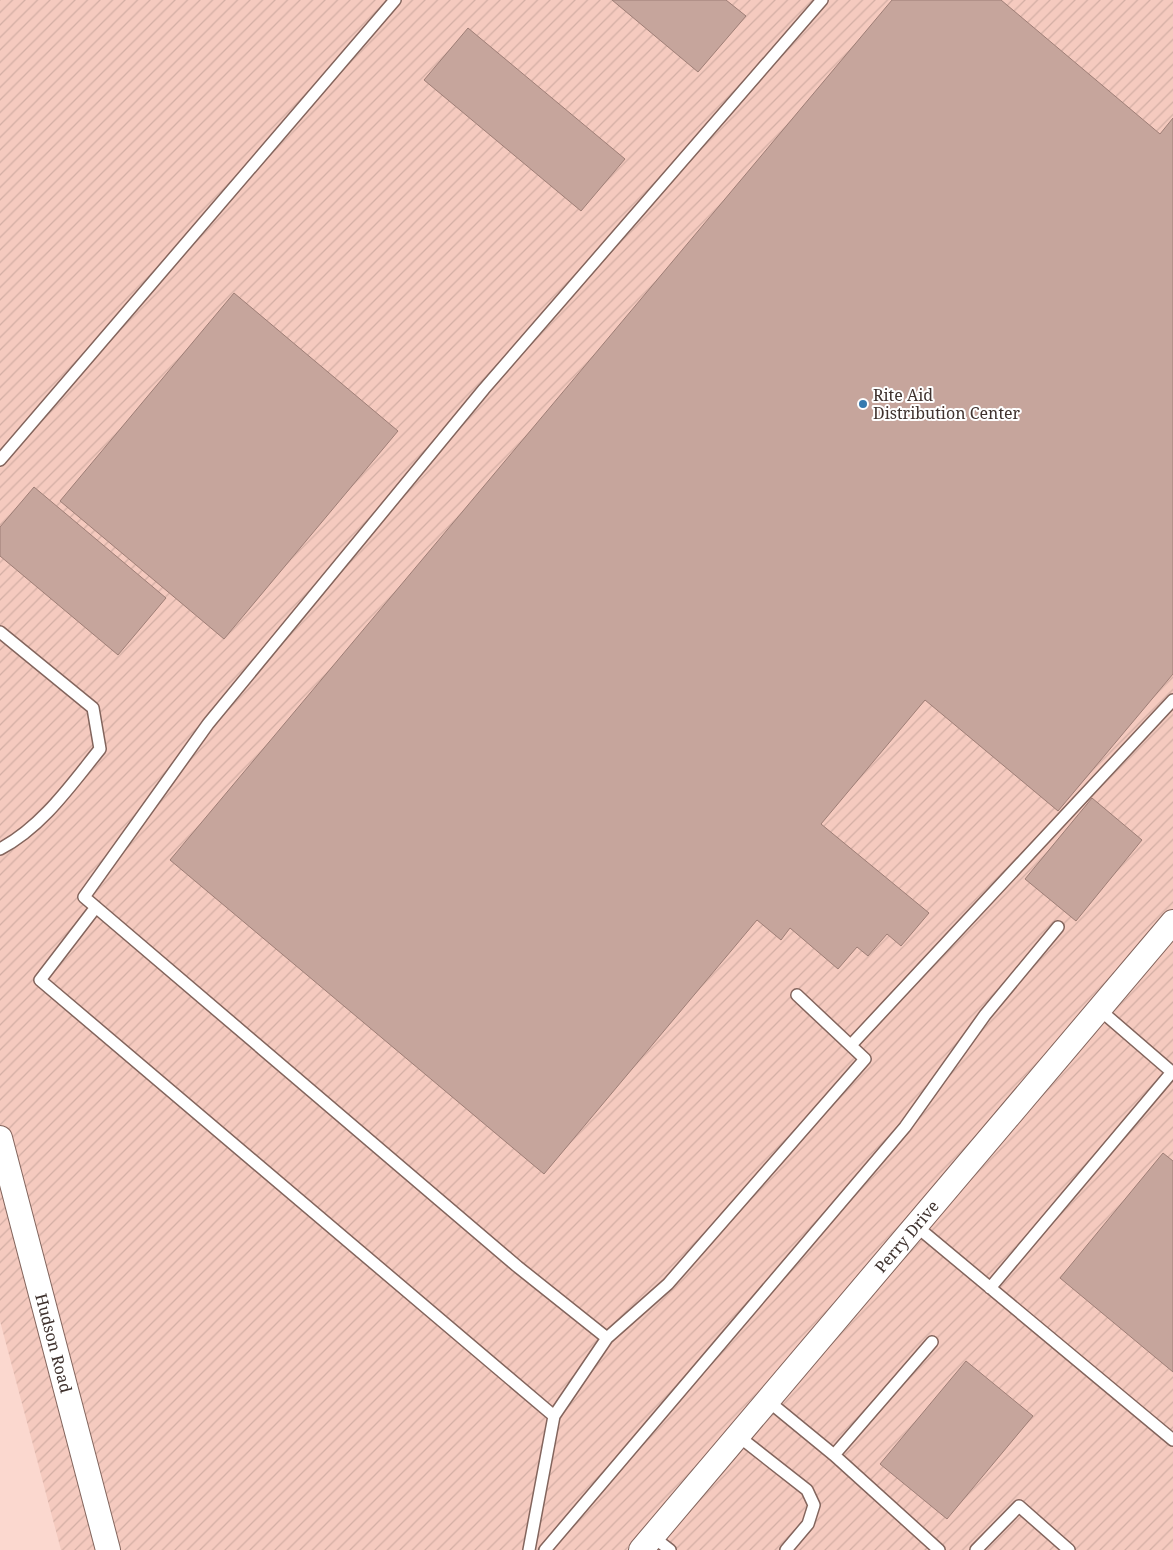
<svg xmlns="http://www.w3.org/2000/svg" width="1173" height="1550" font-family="'Noto Serif',serif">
<defs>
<pattern id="industrial-furrows" width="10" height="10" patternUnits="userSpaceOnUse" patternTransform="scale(1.25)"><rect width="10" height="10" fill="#f5cabf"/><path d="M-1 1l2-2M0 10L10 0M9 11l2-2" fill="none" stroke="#d3aea4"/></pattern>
</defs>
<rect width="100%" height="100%" fill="#fbd8cf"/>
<path fill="url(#industrial-furrows)" d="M0 0H1173V1550H61L0 1321Z"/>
<path fill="#c6a59c" stroke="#9e7e76" d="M612 0H726L746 16 698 72Z
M892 0H1001L1160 134 1173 118V674L1058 811 925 700 821 824 929 913 901 946 887 934 868 956 857 947 838 969 790 928 781 940 757 920 544 1174 170 860Z
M468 28 625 159 581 211 424 80Z
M234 293 398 431 224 639 60 501Z
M34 487 166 598 118 655 0 556V527Z
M1092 798 1142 840 1076 921 1025 879Z
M1163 1153 1173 1161V1372L1060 1278Z
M966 1361 1033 1416 947 1519 880 1464Z"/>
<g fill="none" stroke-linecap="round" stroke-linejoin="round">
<defs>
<path id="lane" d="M0 460 395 0
M0 632 93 708 100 749C71 785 42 827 0 849
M96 907 40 980 554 1416
M1100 1010 1173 1073
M851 1045 1173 700
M916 1226 1173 1440
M990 1288 1172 1072
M607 1338 668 1284 865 1059 797 995
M767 1400 834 1455 932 1342
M737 1435 807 1490 814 1505 808 1524 786 1550
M834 1455 939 1550
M652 1536 670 1550
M529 1550 554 1416 607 1338 518 1267 84 897 208 724 484 389 822 0
M545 1550 905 1127 985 1015 1058 927
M976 1550 1019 1506 1069 1550"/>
<g id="street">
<path id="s1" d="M0 1138 108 1550"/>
<path id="s2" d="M641 1550 1173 922"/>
</g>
</defs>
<use href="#lane" stroke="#83655d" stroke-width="14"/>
<use href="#street" stroke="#83655d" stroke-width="26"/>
<use href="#lane" stroke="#fff" stroke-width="11"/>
<use href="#street" stroke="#fff" stroke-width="24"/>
</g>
<circle fill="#367aaf" stroke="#fff" stroke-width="2" cx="863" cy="404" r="5"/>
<g text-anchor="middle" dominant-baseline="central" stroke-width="4" stroke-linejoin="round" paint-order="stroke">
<g font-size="16" fill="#3f322e" stroke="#fff" text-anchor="start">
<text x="873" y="395">Rite Aid<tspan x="873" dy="18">Distribution Center</tspan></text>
</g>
<g font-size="16" fill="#3f322e" stroke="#fff">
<text stroke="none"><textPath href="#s2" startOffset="411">Perry Drive</textPath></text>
<text stroke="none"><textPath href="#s1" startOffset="212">Hudson Road</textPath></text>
</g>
</g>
</svg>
